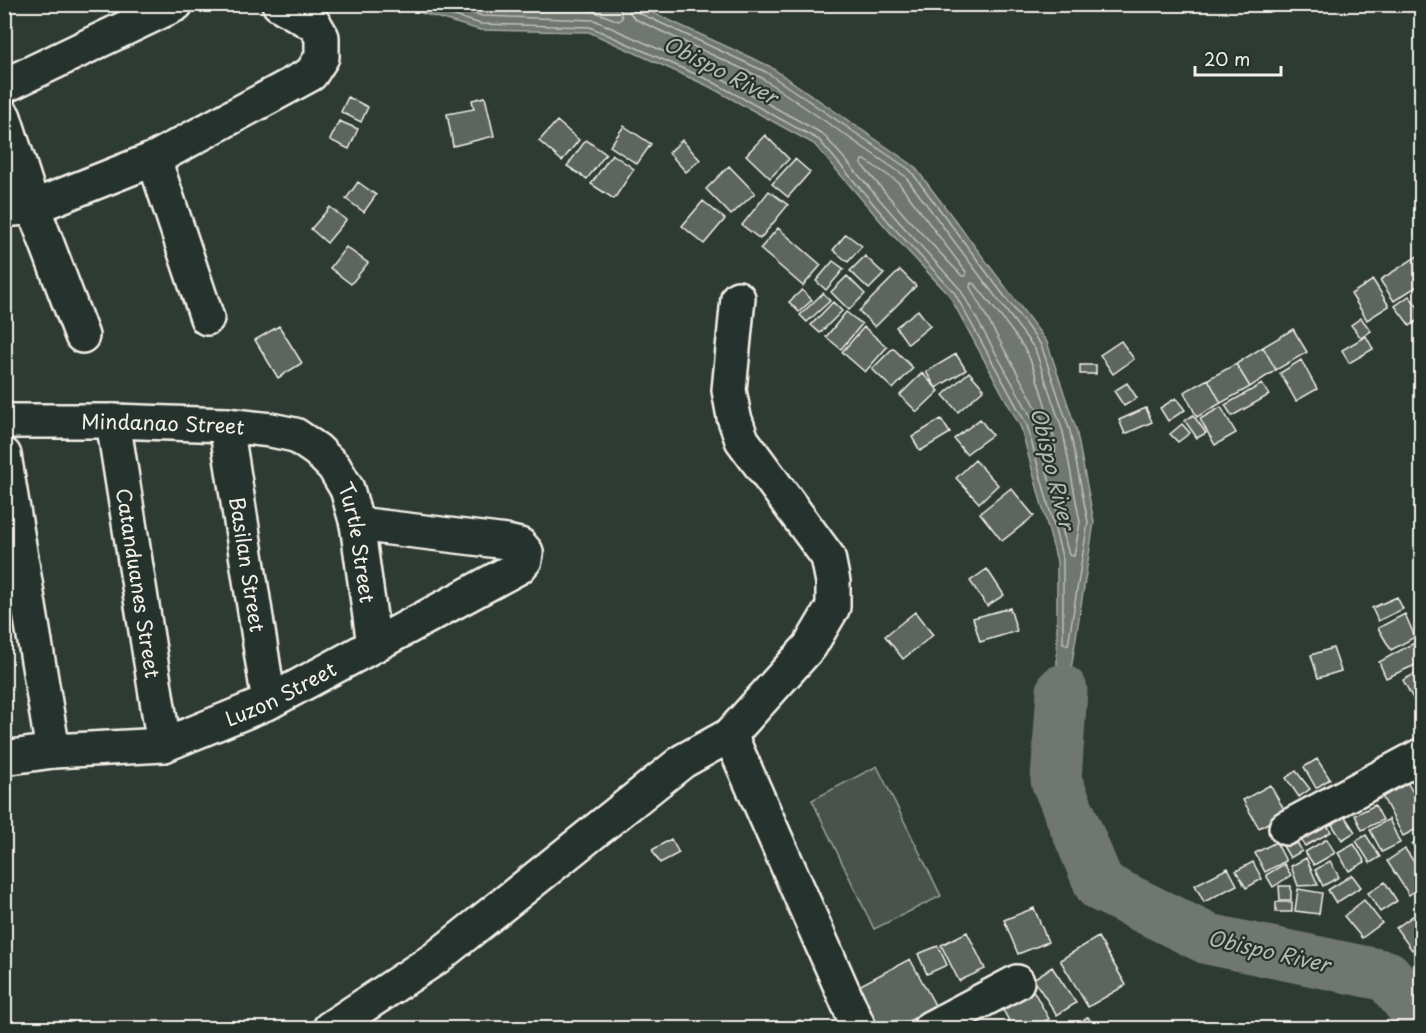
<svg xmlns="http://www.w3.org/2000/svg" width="1426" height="1033" font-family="'Playpen Sans',sans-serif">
<rect width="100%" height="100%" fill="#2e3b34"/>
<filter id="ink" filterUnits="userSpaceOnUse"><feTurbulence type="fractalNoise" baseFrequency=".0167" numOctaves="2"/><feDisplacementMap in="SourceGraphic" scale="12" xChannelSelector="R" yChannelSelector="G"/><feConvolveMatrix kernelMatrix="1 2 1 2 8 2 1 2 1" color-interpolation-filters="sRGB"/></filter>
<g filter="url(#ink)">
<path fill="#48524c" stroke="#9ea29a" stroke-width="1.5" d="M877 766 941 896 874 929 812 800Z"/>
<path fill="#6f7770" stroke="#a4a8a0" stroke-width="1.5" d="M394 5H636L769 66 914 166 1047 342 1076 429 1094 522 1057 759V561L1021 428 949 295 890 232 814 144 708 86 589 32 480 30Z"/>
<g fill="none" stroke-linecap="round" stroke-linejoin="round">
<path stroke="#bfc0b8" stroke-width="1.5" d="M415 4 481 24 590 27 711 81 819 140 894 228 954 292 1027 425 1063 560V643L1068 645 1088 522 1070 431 1041 345 910 170 766 72 639 13 636 9V4
M442 4 482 16 594 20 714 74 823 134 900 223 960 289 1034 422 1069 555 1074 556 1080 522 1063 432 1035 349 905 176 762 78 635 19 629 12 628 4
M474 4 484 7 590 10 619 21 622 18 619 4
M862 160H865L898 182 966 272V276H962L906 217 861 164Z
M971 283 975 284C992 306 1011 328 1026 351 1033 363 1059 444 1055 453L1051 452 1042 418 970 287Z"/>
<path stroke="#6f7770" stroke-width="51" d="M1062 690 1056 780 1100 886 1208 939 1387 976 1422 1019"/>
</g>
<path fill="#5c655e" stroke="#f4f1e8" stroke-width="1.5" d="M348 97 368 107 361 122 341 112Z
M485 97 494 136 453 146 447 114 474 109 472 100Z
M339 121 358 129 349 149 330 140Z
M557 121 579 140 562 161 539 141Z
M624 126 651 144 637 164 610 146Z
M765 135 789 159 770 178 746 155Z
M586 140 606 154 587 179 567 166Z
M682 140 700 160 686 172 669 153Z
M612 154 634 169 614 199 591 184Z
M795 159 810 172 788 197 772 184Z
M729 166 755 193 731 215 706 189Z
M358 182 376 195 364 212 346 199Z
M769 191 788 205 760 239 742 225Z
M703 201 725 219 704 244 682 226Z
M330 207 346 220 327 243 311 229Z
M778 228 821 265 803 286 760 249Z
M846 234 862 246 848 262 833 250Z
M346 247 368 263 351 284 330 268Z
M1422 253V283L1394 301 1380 280Z
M865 256 884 274 869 289 850 271Z
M833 261 844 269 826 290 816 281Z
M900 270 916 286 875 327 859 311Z
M847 276 865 294 849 310 831 292Z
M1373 280 1389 306 1367 320 1351 294Z
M802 290 812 300 799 312 789 302Z
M823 293 830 301 807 322 800 315Z
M1409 296 1422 312V317L1410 326 1395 306Z
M833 302 842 311 820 333 811 325Z
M918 310 930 326 908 344 896 327Z
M846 312 862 324 841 349 826 337Z
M1361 318 1371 331 1361 338 1351 325Z
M279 326 302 363 278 378 255 340Z
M864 327 887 347 865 372 842 352Z
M1293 329 1307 352 1276 370 1263 347Z
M1366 336 1373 349 1349 363 1342 350Z
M1121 341 1134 359 1113 374 1100 355Z
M1263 347 1276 370 1250 387 1236 364Z
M893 348 913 368 893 389 872 369Z
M956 354 966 370 936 388 926 372Z
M1301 360 1317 389 1296 401 1280 373Z
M1236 364 1250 387 1221 403 1208 379Z
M1080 365H1096V374H1080Z
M969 372 984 389 958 412 943 395Z
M922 373 939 391 917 412 900 395Z
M1208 379 1221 403 1197 417 1184 392Z
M1127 383 1137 398 1124 406 1114 391Z
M1262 384 1269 395 1232 416 1225 405Z
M1176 398 1185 410 1168 421 1160 408Z
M1221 407 1236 433 1215 445 1200 419Z
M1146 408 1152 422 1125 434 1119 420Z
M1193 415 1206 433 1197 438 1185 421Z
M941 419 950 433 920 451 912 437Z
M980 419 992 435 966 454 954 439Z
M1182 424 1190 433 1178 442 1170 434Z
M975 460 998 485 979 503 956 478Z
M1011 488 1034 516 1002 541 980 513Z
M987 569 1004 595 987 606 970 581Z
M1397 597 1403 609 1378 621 1372 608Z
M1010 608 1017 631 980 642 973 618Z
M915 612 933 635 903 659 885 636Z
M1405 614 1415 637 1391 650 1378 628Z
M1414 643 1422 662 1386 678 1379 662Z
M1333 648 1341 671 1318 678 1311 655Z
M1422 670V713H1421L1403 680Z
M1317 759 1330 779 1316 788 1304 767Z
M1296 771 1310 789 1299 797 1286 778Z
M1407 782 1422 808V826L1403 836 1382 796Z
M1270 785 1286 813 1259 828 1243 800Z
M1375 805 1383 820 1362 830 1355 815Z
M1340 809 1355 832 1342 840 1327 817Z
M1321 815 1331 832 1305 846 1294 830Z
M1389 819 1400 843 1382 852 1370 830Z
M1291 832 1302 851 1290 858 1279 839Z
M1366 835 1380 857 1370 863 1356 841Z
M1422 836V856L1412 844Z
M671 839 679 853 660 863 652 850Z
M1327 839 1335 853 1314 865 1305 852Z
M1276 842 1286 861 1265 872 1255 853Z
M1354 844 1365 862 1349 871 1338 853Z
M1405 849 1422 873V886L1409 895 1387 861Z
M1306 858 1318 885 1298 886 1291 866Z
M1330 861 1339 877 1323 886 1315 870Z
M1253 862 1262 879 1246 888 1236 871Z
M1284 864 1291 875 1273 887 1266 875Z
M1228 868 1237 885 1204 902 1195 885Z
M1352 875 1361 887 1336 903 1328 890Z
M1385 882 1397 901 1380 912 1368 893Z
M1279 886H1291V900H1280Z
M1298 889 1322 893 1319 914 1295 911Z
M1364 900 1382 923 1362 938 1344 916Z
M1276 902H1292V912H1276Z
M1034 908 1048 942 1018 954 1004 920Z
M1420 911 1422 943 1412 950 1396 928Z
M967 932 985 969 959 981 941 945Z
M1098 937 1126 985 1088 1007 1060 960Z
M938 946 947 965 927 974 918 954Z
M910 959 936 1007 895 1028H872L851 990Z
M1052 967 1076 1003 1057 1015 1033 979Z
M1028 981 1049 1019 1032 1028H1013L997 999Z
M1088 1017 1095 1028H1071Z
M800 1020 805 1028H783Z"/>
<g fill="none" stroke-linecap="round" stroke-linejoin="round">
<defs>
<g id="minor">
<path d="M4 86 176 4"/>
<path d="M4 117 33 207 82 336"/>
<path d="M154 159 207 318"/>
<path d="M4 210 33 207 154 159 311 74 322 57V37L315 25 279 4"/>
<path id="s1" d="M4 421H113L226 425 271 430 295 435 317 450 334 467 347 489 357 524 374 645"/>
<path id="s2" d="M113 421 164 745"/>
<path id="s3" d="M226 425 269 702"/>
<path d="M4 455 53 751"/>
<path d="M730 735 859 1028"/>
<path id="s4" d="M4 758 53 751 164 745 269 702 519 567 525 560 526 552 520 545 507 542 357 524"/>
<path d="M1286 828 1422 755"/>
<path d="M330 1028 436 958 683 761 730 735 810 646 833 607V582L828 557 742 440 734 417 729 390 738 298"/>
<path d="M930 1028 1017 982"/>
</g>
</defs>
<use href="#minor" stroke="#f4f1e8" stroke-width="38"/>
<use href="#minor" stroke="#26332d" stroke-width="33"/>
</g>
</g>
<g text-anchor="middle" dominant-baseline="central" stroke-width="4.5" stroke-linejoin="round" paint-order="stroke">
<g font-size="20" fill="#f4f1e8" stroke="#26332d">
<text stroke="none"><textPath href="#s1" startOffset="159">Mindanao Street</textPath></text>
<text stroke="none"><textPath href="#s1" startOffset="423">Turtle Street</textPath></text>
<text stroke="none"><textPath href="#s3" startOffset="141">Basilan Street</textPath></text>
<text stroke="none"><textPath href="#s2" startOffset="164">Catanduanes Street</textPath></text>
<text stroke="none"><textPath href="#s4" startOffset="288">Luzon Street</textPath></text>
</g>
<g font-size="21" font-style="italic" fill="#b8bab2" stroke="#26332d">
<text transform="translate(721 69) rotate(27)">Obispo River</text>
<text transform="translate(1054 468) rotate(76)">Obispo River</text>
<text transform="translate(1269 950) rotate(13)">Obispo River</text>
</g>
</g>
<rect width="1426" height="1033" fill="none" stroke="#26332d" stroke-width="24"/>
<rect x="12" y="12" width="1402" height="1009" fill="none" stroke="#f4f1e8" stroke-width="2" filter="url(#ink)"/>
<path d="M1195 66v9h86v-9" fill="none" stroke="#f4f1e8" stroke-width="3"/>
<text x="1204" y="66" font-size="18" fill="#f4f1e8" stroke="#26332d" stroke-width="4.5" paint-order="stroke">20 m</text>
</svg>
